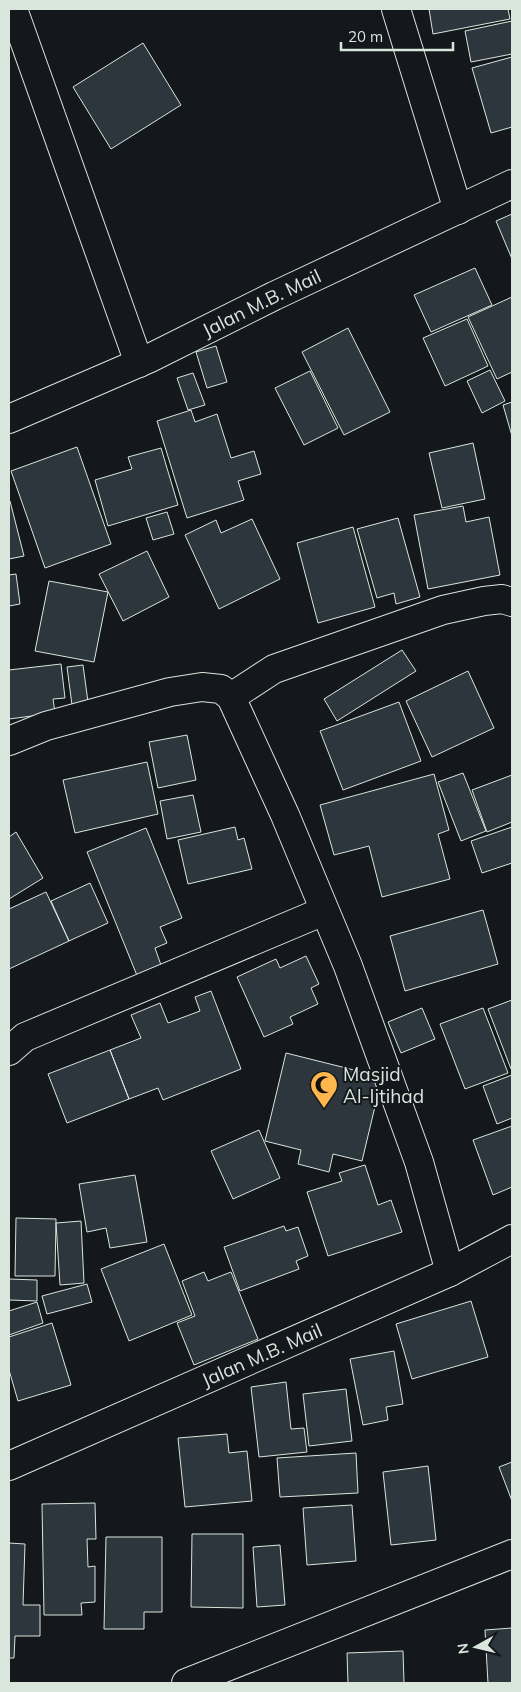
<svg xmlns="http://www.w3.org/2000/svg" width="521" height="1692" font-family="Mulish,sans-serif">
<rect width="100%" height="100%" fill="#14181c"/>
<path fill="#2c363c" stroke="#d8e6dc" d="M429 9H508L510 19 433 34Z
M512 21V54L471 62 465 31Z
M143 43 181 105 111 149 73 87Z
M512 57V127L491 133 472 68Z
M512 214V259L496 221Z
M475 268 492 305 431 332 414 295Z
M512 297V372L497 379 468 317Z
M467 319 488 366 445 386 423 338Z
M348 328 390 412 344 435 302 352Z
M216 346 227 382 207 388 196 352Z
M490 370 505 401 482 413 467 381Z
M310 371 338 428 304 445 275 388Z
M193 373 205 405 188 410 177 378Z
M512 402V436L503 405Z
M191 410 195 422 217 414 231 458 254 451 261 474 238 481 244 500 187 518 157 421Z
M473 443 485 499 442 508 429 453Z
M77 447 111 544 45 568 11 471Z
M161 448 178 505 108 526 95 480 132 469 128 457Z
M10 501 24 556 9 559V502Z
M463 506 466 522 489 517 500 575 428 589 414 515Z
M167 512 174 534 153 540 146 518Z
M398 518 420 597 396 604 394 593 377 598 357 529Z
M252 519 280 579 219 609 185 535 216 520 221 533Z
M353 527 375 607 318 623 297 543Z
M147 551 169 597 123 621 99 574Z
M16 574 20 604 9 606V575Z
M49 581 108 592 94 662 35 651Z
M402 650 416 671 337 721 324 699Z
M61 664 65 698 53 699 55 713 9 719V670Z
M83 665 88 702 72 705 67 667Z
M468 671 494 728 432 757 406 701Z
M399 702 421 761 343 790 320 731Z
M187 735 196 780 158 788 149 742Z
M147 762 158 814 75 833 63 780Z
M463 773 486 831 461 841 438 782Z
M434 774 449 830 438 834 450 879 382 897 369 846 334 855 320 805Z
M512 775V822L487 832 472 790Z
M193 795 201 832 167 839 160 801Z
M235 827 238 840 244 838 252 869 188 884 178 840Z
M512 827V863L482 873 471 841Z
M146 828 182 918 160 927 167 943 155 948 162 968 138 978 87 852Z
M16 832 43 878 9 899V837Z
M90 883 108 923 69 941 51 901Z
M46 892 69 941 9 969V909Z
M483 910 498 964 405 991 390 936Z
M306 956 319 984 311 988 318 1004 290 1017 293 1024 264 1037 237 977 276 959 280 968Z
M211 991 241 1069 163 1100 158 1088 129 1099 110 1050 141 1038 131 1015 160 1003 168 1023 200 1011 195 997Z
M512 1000V1068L511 1069 488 1009Z
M422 1008 435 1039 401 1053 388 1022Z
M483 1008 508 1073 465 1089 440 1024Z
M110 1050 129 1099 67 1123 48 1074Z
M286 1053 382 1077 362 1161 333 1154 329 1172 298 1164 301 1150 265 1141Z
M512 1075V1118L497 1124 483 1086Z
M512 1126V1187L493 1195 473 1140Z
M259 1130 280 1178 233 1199 211 1151Z
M365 1165 378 1205 391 1200 402 1232 328 1256 307 1192 342 1181 339 1173Z
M135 1175 147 1242 110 1248 106 1228 87 1232 79 1184Z
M16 1218 56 1219 55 1276H15Z
M81 1221 84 1283 60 1285 56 1223Z
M284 1226 286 1231 298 1227 308 1256 296 1261 299 1269 240 1291 224 1247Z
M164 1244 192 1315 129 1341 101 1269Z
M204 1272 208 1281 231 1272 258 1339 194 1365 177 1323 195 1316 182 1281Z
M9 1279 37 1280V1301L9 1300Z
M87 1284 92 1302 47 1314 42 1296Z
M471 1301 488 1357 412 1379 396 1324Z
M37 1302 43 1323 9 1335V1311Z
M52 1323 71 1385 18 1401 9 1370V1337Z
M394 1351 403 1404 386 1407 388 1420 363 1425 350 1359Z
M286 1382 291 1429 304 1428 307 1452 259 1457 251 1387Z
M346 1389 352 1441 309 1446 303 1394Z
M227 1434 229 1453 247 1451 252 1501 185 1507 178 1438Z
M356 1453 358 1493 280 1497 277 1458Z
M512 1462V1501L499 1467Z
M428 1466 436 1540 391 1545 383 1472Z
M95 1503 96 1539H87L88 1567 95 1566V1602L81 1603 82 1615H44L42 1504Z
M352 1505 356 1561 307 1565 303 1508Z
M192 1534H243V1608L191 1607Z
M106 1537H162V1612H144V1629H104Z
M9 1543 25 1544 23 1605H40V1636H15L14 1658H9Z
M280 1545 285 1605 257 1607 253 1547Z
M512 1628V1683H488L485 1630Z
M403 1651 404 1683H348L347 1653Z"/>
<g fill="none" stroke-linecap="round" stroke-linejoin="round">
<defs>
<g id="street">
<path d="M13 9 139 363"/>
<path d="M396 9 458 210"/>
<path d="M231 697 274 669 443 610 484 601 502 599 512 602"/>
<path d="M9 741 46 726 170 692 202 687 221 689 231 697 285 815 348 966 419 1162 450 1272"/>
<path d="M9 1051 25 1037 324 911"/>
<path id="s1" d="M9 1466 450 1272 512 1239"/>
<path d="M186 1683 512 1554"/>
</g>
<g id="secondary">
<path id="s2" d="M9 419 148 359 274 296 512 184"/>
</g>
</defs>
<use href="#street" stroke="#d8e6dc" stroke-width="30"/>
<use href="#secondary" stroke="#d8e6dc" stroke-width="30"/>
<use href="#street" stroke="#14181c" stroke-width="28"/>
<use href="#secondary" stroke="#14181c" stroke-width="28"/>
</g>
<defs>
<symbol id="mosque-pin" viewBox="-11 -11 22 30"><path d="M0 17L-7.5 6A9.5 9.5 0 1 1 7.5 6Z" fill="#ffb74d" stroke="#14181c"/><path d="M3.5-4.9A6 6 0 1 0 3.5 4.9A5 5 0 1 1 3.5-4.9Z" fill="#111"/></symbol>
</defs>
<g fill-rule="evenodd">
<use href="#mosque-pin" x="308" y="1069" width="32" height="43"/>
</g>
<g text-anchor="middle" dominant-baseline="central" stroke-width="4" stroke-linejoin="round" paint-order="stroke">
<g font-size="19" fill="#d8e6dc" stroke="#14181c">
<text stroke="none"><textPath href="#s2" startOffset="278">Jalan M.B. Mail</textPath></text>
<text stroke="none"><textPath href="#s1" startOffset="276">Jalan M.B. Mail</textPath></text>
</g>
<g font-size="19" fill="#d8e6dc" stroke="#14181c" text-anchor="start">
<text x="343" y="1074">Masjid<tspan x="343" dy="22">Al-Ijtihad</tspan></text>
</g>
</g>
<rect width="521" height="1692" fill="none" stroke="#d8e6dc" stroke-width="20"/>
<g transform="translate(476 1647) rotate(262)" stroke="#14181c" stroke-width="4" paint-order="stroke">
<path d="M0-4L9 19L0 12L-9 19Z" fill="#d8e6dc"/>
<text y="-8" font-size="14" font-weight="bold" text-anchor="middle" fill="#d8e6dc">N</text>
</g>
<path d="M341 42v8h112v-8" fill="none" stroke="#d8e6dc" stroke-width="2.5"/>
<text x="348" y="42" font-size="15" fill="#d8e6dc" stroke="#14181c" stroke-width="4" paint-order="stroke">20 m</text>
</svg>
